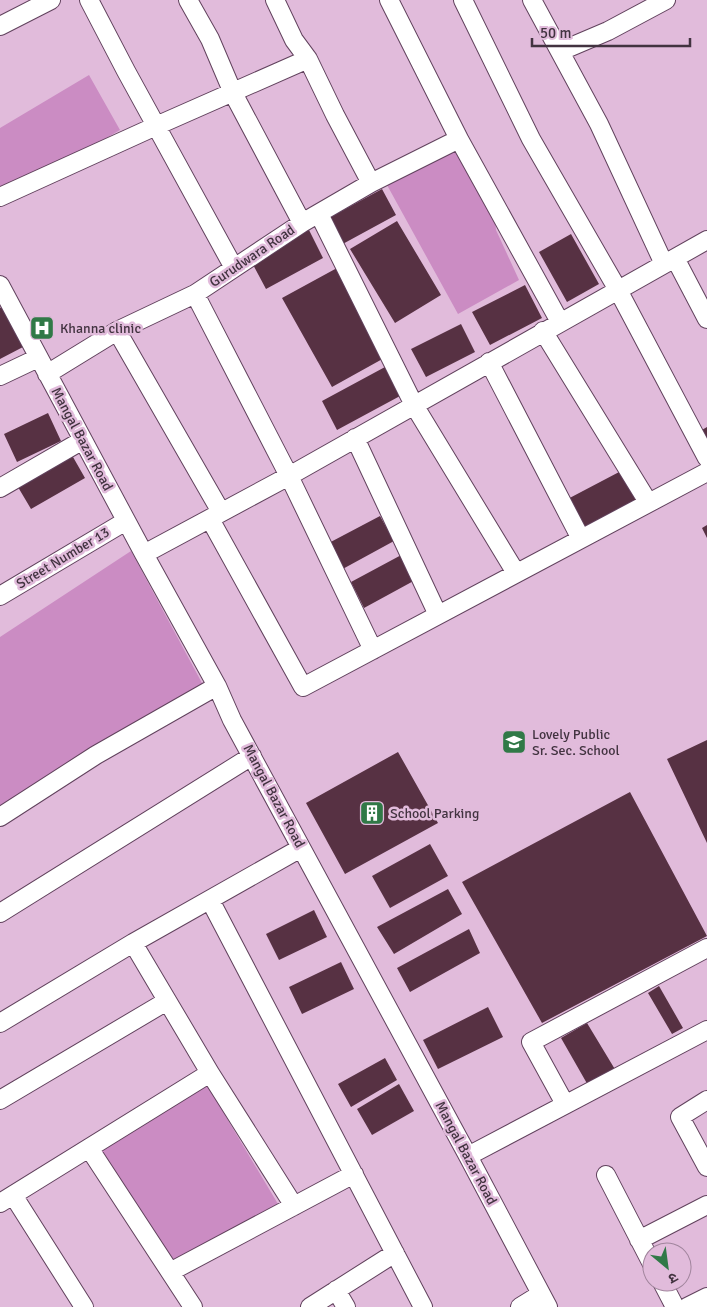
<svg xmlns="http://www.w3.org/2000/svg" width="707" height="1307" font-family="Signika,'Noto Sans Devanagari',sans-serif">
<rect width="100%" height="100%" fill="#e1bbdb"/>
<path fill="#cb8cc3" d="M89 75 120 130 0 201V128Z
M456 149 495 219 496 230 519 280 458 314 387 185Z
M131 551 209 696 0 823V637Z
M207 1082 229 1122 278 1204 172 1261 100 1150Z"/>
<path fill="#573143" d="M382 189 396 215 339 246 325 220Z
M397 221 441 295 395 323 350 249Z
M308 228 323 258 266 289 250 259Z
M571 234 599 284 567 302 539 252Z
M337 268 386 357 332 387 282 298Z
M525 285 542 318 490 345 472 312Z
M2 307 23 347 0 359V308Z
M461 324 475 352 426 377 411 349Z
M385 367 400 396 337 430 322 401Z
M48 413 61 441 17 462 4 434Z
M707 427V457L695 434Z
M69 450 85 478 31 509 15 482Z
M621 471 636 501 578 532 562 502Z
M380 516 394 541 339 571 325 545Z
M707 525V538L702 528Z
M405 553 419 578 364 608 351 582Z
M707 740V843L667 759Z
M398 752 438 823 345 874 306 803Z
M630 792 707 936 542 1023 462 882Z
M430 844 448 876 390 908 372 876Z
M448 889 462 914 394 954 377 927Z
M314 910 327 937 279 960 266 934Z
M469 929 480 953 410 992 397 968Z
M341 962 354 989 302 1014 289 987Z
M659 986 683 1028 672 1034 648 993Z
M488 1007 503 1037 438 1069 423 1040Z
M587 1023 616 1071 589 1087 561 1038Z
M385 1058 397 1080 351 1107 338 1084Z
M399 1084 414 1111 372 1135 357 1109Z"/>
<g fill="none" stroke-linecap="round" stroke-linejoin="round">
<defs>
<path id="minor" d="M89 0 126 71 234 268
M188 0 210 39 233 93 302 223
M275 0 294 40 308 59 335 115 371 183
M389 0 459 139 560 322
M463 0 531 139 618 290 707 458
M532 0 599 124 664 264
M0 26 51 0
M561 51 608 31 666 0
M0 197 156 126 308 59
M319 214 414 405 516 573
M675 258 707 319
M0 285 144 554 217 686 232 720 468 1156 548 1307
M195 294 289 476 373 650
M117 331 221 512
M543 331 648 502
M489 362 581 539
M47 374 117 331 195 294 302 223 371 183 459 139
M0 376 38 358
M355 438 438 615
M0 488 83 440
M210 519 303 687 707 472
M144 554 289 476 707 240
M0 596 126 521
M0 817 96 755 217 686
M210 900 423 1307
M0 913 252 756
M133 943 210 1073
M0 1023 133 943 301 848
M0 1100 167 1001
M707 1100 680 1117 707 1167
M565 1104 531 1042 707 948
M89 1148 193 1307
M468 1156 707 1030
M606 1175 652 1264
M13 1195 84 1307
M0 1203 210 1073 294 1206
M639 1240 707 1205
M170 1272 354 1174
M662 1282 675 1307
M336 1290 346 1307
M310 1307 395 1253
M520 1307 541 1294
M687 1307 707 1297"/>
</defs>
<use href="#minor" stroke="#61425d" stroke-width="20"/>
<use href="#minor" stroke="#fff" stroke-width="18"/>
</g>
<defs>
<symbol id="hospital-square" viewBox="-11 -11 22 22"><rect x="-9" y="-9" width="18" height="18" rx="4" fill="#307947" stroke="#e1bbdb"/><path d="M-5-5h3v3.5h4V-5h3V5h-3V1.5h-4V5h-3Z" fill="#fff"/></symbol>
<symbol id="school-square" viewBox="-11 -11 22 22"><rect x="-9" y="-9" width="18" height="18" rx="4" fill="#307947" stroke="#e1bbdb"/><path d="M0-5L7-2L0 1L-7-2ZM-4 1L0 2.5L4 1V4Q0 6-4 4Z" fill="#fff"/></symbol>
<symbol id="building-square" viewBox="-11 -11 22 22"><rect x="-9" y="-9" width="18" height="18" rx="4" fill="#307947" stroke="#e1bbdb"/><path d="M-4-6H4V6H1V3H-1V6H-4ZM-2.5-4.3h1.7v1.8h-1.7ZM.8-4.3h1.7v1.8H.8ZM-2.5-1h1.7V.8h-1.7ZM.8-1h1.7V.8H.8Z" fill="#fff"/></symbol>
</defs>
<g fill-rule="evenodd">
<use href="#hospital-square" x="28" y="314" width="28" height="28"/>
<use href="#school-square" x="500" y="728" width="28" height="28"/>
<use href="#building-square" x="358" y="799" width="28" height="28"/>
</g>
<g text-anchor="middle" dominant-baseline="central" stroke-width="5" stroke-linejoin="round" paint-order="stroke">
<g font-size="14" fill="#423340" stroke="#e1bbdb">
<text transform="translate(252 256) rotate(-34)">Gurudwara Road</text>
<text transform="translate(82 439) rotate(62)">Mangal Bazar Road</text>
<text transform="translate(63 558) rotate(-31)">Street Number 13</text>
<text transform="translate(274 796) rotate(62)">Mangal Bazar Road</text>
<text transform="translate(466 1153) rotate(62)">Mangal Bazar Road</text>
</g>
<g font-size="14" fill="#423340" stroke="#e1bbdb" text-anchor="start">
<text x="60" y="328">Khanna clinic</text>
<text x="532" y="734">Lovely Public<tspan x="532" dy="16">Sr. Sec. School</tspan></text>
<text x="390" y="813">School Parking</text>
</g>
</g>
<g transform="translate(667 1267) rotate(151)"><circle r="24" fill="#e1bbdb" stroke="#a1859d"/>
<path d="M0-4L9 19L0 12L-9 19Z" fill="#307947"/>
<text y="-8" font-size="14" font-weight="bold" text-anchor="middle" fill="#423340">उ</text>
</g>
<path d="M532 38v8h158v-8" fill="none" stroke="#423340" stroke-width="2.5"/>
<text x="540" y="38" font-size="15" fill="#423340" stroke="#e1bbdb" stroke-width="4" paint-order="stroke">50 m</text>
</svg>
